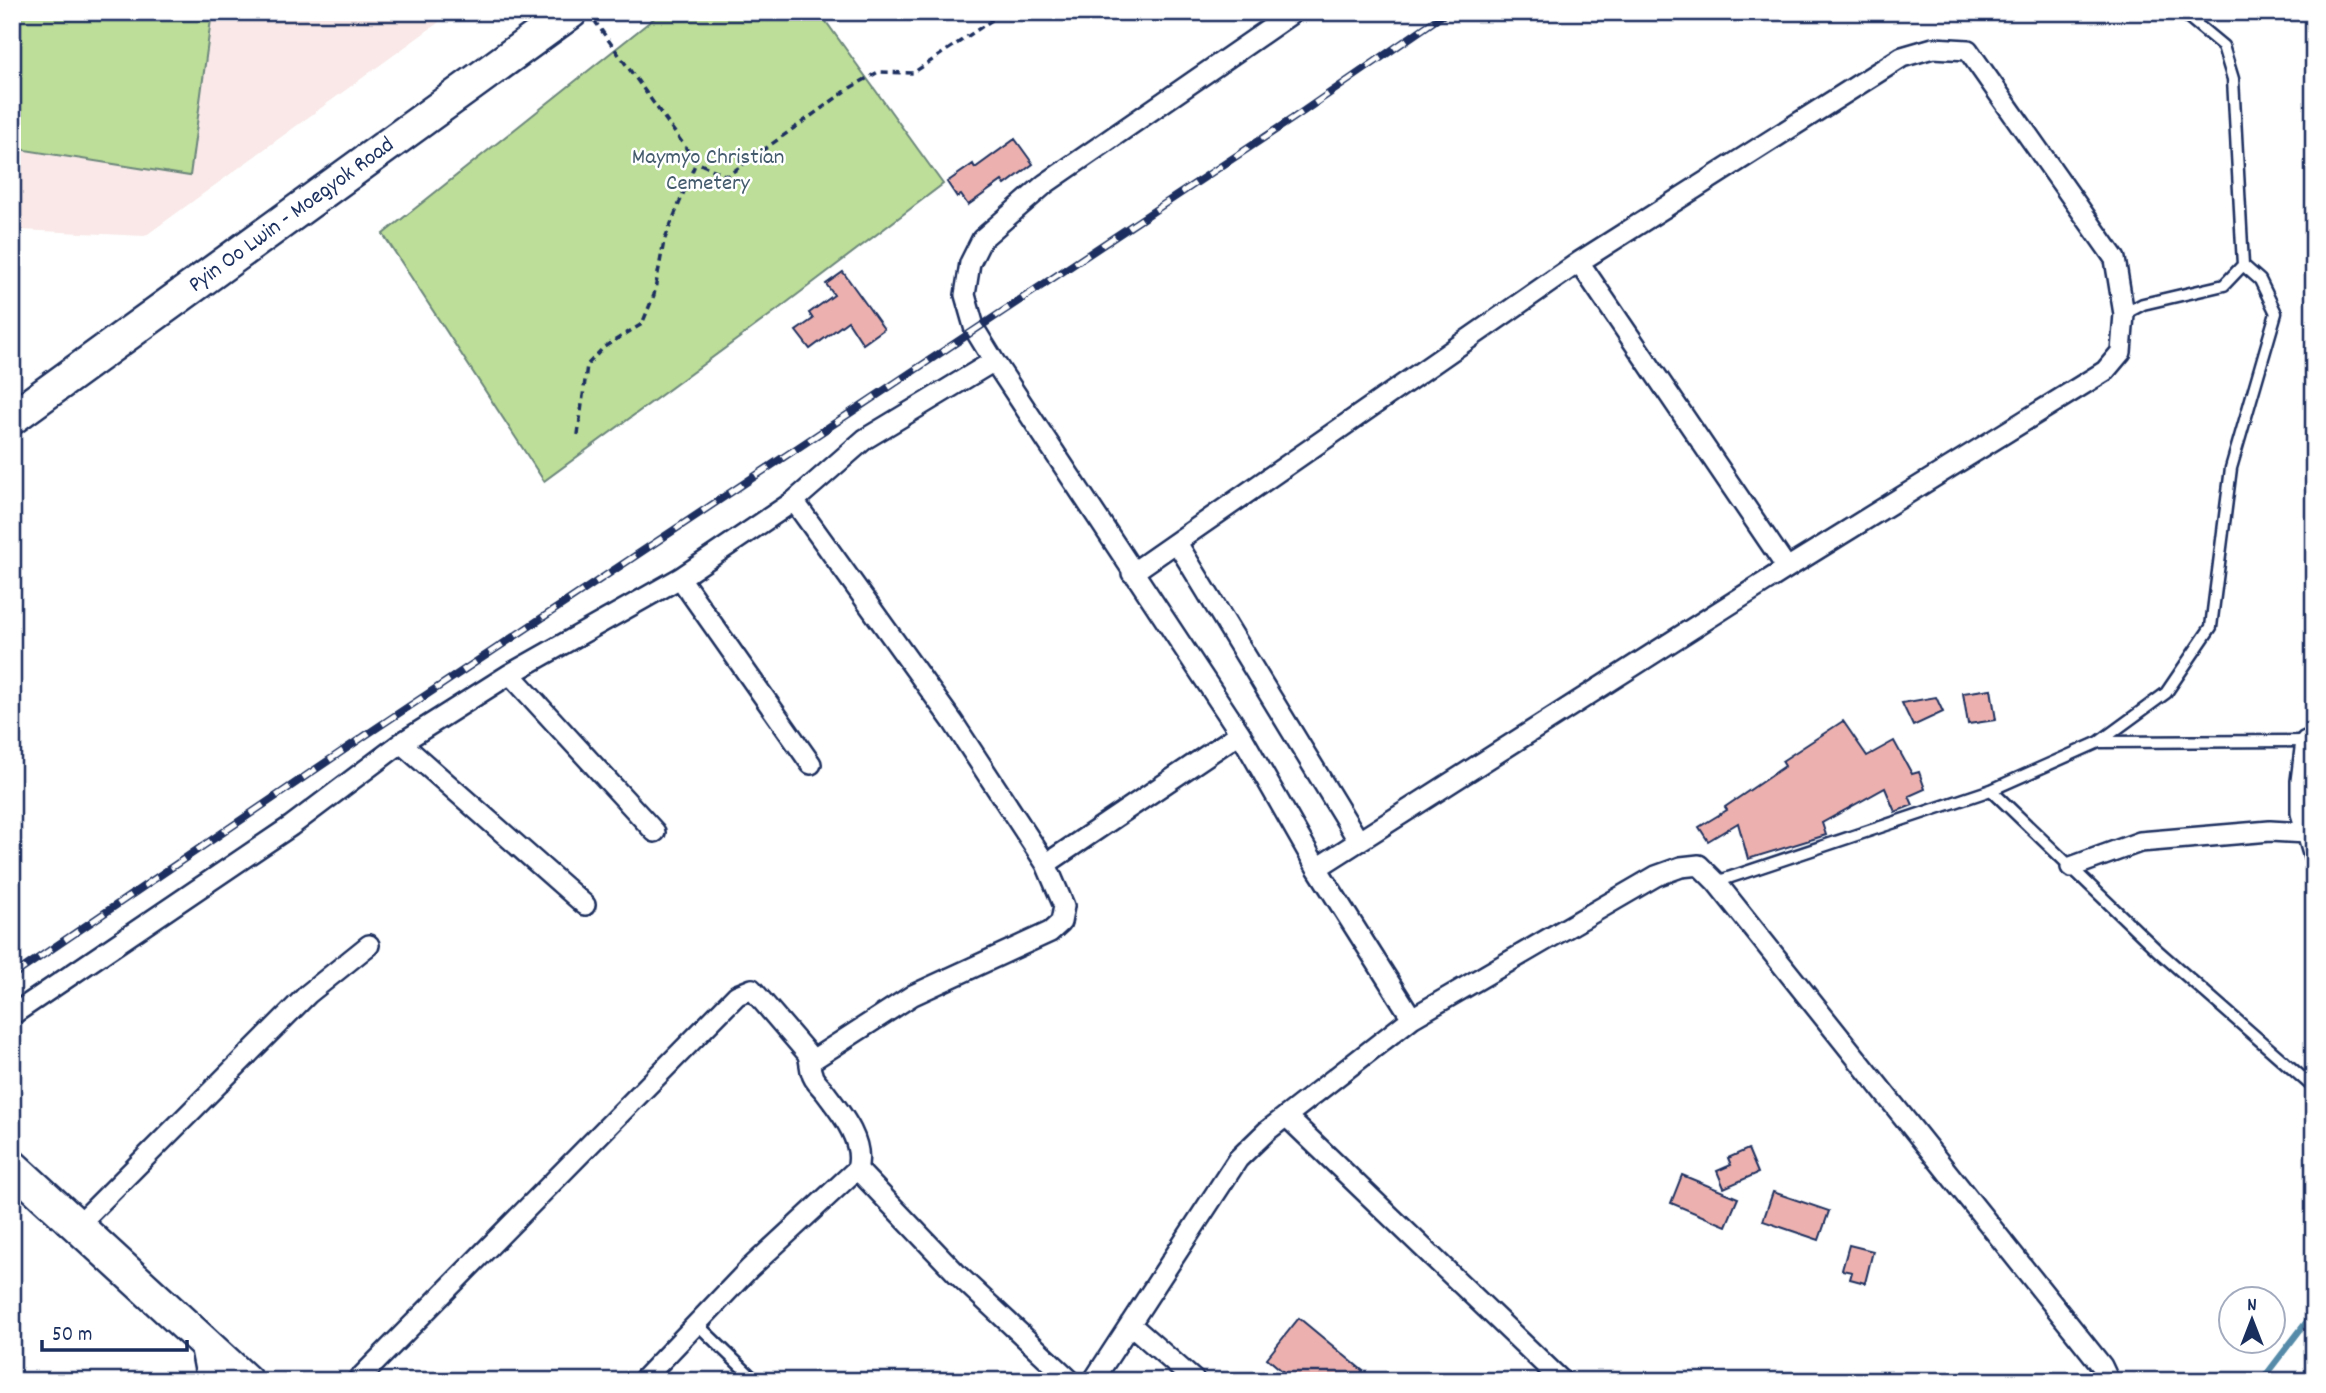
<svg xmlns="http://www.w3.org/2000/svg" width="2326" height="1393" font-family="Dekko,sans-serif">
<rect width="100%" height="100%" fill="#fff"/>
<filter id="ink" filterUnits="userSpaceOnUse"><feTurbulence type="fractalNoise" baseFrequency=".0143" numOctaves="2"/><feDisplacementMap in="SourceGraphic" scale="14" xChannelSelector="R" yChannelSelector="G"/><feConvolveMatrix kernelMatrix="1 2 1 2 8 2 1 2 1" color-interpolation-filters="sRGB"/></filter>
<g filter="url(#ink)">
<path fill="#f9e8e7" d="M12 12H453L145 236 21 230 12 243Z"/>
<path fill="#bcde98" stroke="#6c867b" stroke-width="2" d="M12 12H212L190 176 12 148Z
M662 12H819L943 184 777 310 544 481 383 234Z"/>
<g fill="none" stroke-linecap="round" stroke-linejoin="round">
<path stroke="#558ba8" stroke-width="6" d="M2258 1381 2265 1376 2314 1312"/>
</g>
<path fill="#ecb1ae" stroke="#1b2f5e" stroke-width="2" d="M1015 139 1033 164 1005 185 1002 181 968 205 961 195 957 197 947 182 973 164 975 168Z
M843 272 884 329 863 344 848 321 810 349 796 331 813 319 809 313 834 295 826 284Z
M1991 689 1996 720 1968 724 1963 693Z
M1936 697 1943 712 1913 726 1902 703Z
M1843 721 1867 756 1894 741 1912 774 1919 772 1925 789 1909 796 1913 805 1895 812 1885 788 1822 823 1826 835 1748 859 1738 823 1708 841 1699 827 1727 810 1725 807 1785 766 1782 761Z
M1748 1149 1758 1173 1724 1188 1717 1171 1731 1165 1728 1158Z
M1682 1175 1738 1198 1726 1226 1671 1203Z
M1773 1192 1829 1211 1819 1240 1763 1221Z
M1849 1245 1873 1251 1865 1283 1850 1279 1852 1272 1842 1270Z
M1299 1318 1363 1371 1355 1381H1294L1267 1358Z"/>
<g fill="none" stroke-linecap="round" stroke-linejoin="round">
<defs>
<path id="lane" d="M2124 314 2143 304 2224 285 2243 265
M2099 742 2308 741
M1991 790 2157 950 2314 1088
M1716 882 1991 790 2099 742 2166 693 2211 627 2231 468 2276 313 2260 280 2243 265 2233 79 2223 46 2182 12
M697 1324 756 1381"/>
<path id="street" d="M1294 12 1045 184 982 239 970 263 965 295 975 330 994 361 1240 733 1317 868 1412 1018
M1579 262 1787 568
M794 501 953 722 1046 864 1064 906 1061 922 1050 932 913 995 811 1061
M1177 543 1358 840
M1132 573 1579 262 1902 57 1933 48 1968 50 2115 259 2124 314 2121 352 2105 371 1787 568 1317 868
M680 578 811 764
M510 674 655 832
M2306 741 2301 781V813L2314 857
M401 743 585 905
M1046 864 1240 733
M2071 867 2140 842 2270 831 2307 833
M12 1015 291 826 401 743 510 674 680 578 794 501 865 439 994 361
M1286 1116 1562 1381
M77 1226 308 994 369 945
M1130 1324 1195 1381
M357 1381 737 995 752 989 807 1053C811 1061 809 1067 812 1074 813 1080 821 1087 825 1092 841 1113 865 1142 857 1169L959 1276 1071 1381
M642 1381 749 1269 857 1169
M1093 1381 1238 1159 1267 1131 1412 1018 1656 876 1681 867 1699 865 1716 882 2102 1366 2109 1381"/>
<path id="secondary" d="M204 1341 210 1372 208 1381"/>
<path id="primary" d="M12 418 571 12
M12 1166 246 1381"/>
</defs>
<use href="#lane" stroke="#1b2f5e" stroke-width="15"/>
<use href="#street" stroke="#1b2f5e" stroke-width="24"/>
<use href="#secondary" stroke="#1b2f5e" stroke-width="33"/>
<use href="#primary" stroke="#1b2f5e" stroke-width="37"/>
<path stroke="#1b2f5e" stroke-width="3.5" stroke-dasharray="7 5" stroke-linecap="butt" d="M594 20 696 162 727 176 850 88 878 72 913 73 998 16
M578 435 587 365 604 347 642 324 654 295 664 241 696 162"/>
<use href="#lane" stroke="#fff" stroke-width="10"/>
<use href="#street" stroke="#fff" stroke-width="19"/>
<use href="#secondary" stroke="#fff" stroke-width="28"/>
<use href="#primary" stroke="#fff" stroke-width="32"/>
<defs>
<path id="rail" d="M12 976 366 735 1295 117 1447 12"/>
</defs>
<use href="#rail" stroke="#1b2f5e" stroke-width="8"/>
<use href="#rail" stroke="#fff" stroke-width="5" stroke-dasharray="16" stroke-linecap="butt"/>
</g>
</g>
<g text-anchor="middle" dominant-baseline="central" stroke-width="5" stroke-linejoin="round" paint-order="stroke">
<g font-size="23" fill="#435b6c" stroke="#fff">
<text x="708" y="158">Maymyo Christian<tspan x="708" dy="26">Cemetery</tspan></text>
</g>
<g font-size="23" fill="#1b2f5e" stroke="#fff">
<text transform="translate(292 216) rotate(-36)">Pyin Oo Lwin - Moegyok Road</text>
</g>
</g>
<rect width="2326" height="1393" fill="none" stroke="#fff" stroke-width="42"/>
<rect x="21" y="21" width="2284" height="1351" fill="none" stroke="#1b2f5e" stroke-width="2.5" filter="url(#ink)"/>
<g transform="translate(2252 1320)"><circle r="33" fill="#ffffff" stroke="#a4acbf" stroke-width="2"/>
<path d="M0-5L12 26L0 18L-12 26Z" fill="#1b2f5e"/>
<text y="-10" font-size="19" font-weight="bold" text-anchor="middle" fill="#1b2f5e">N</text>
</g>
<path d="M42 1340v10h145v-10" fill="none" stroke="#1b2f5e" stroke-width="3.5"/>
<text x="52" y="1340" font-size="21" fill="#1b2f5e" stroke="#ffffff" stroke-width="5" paint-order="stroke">50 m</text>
</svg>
